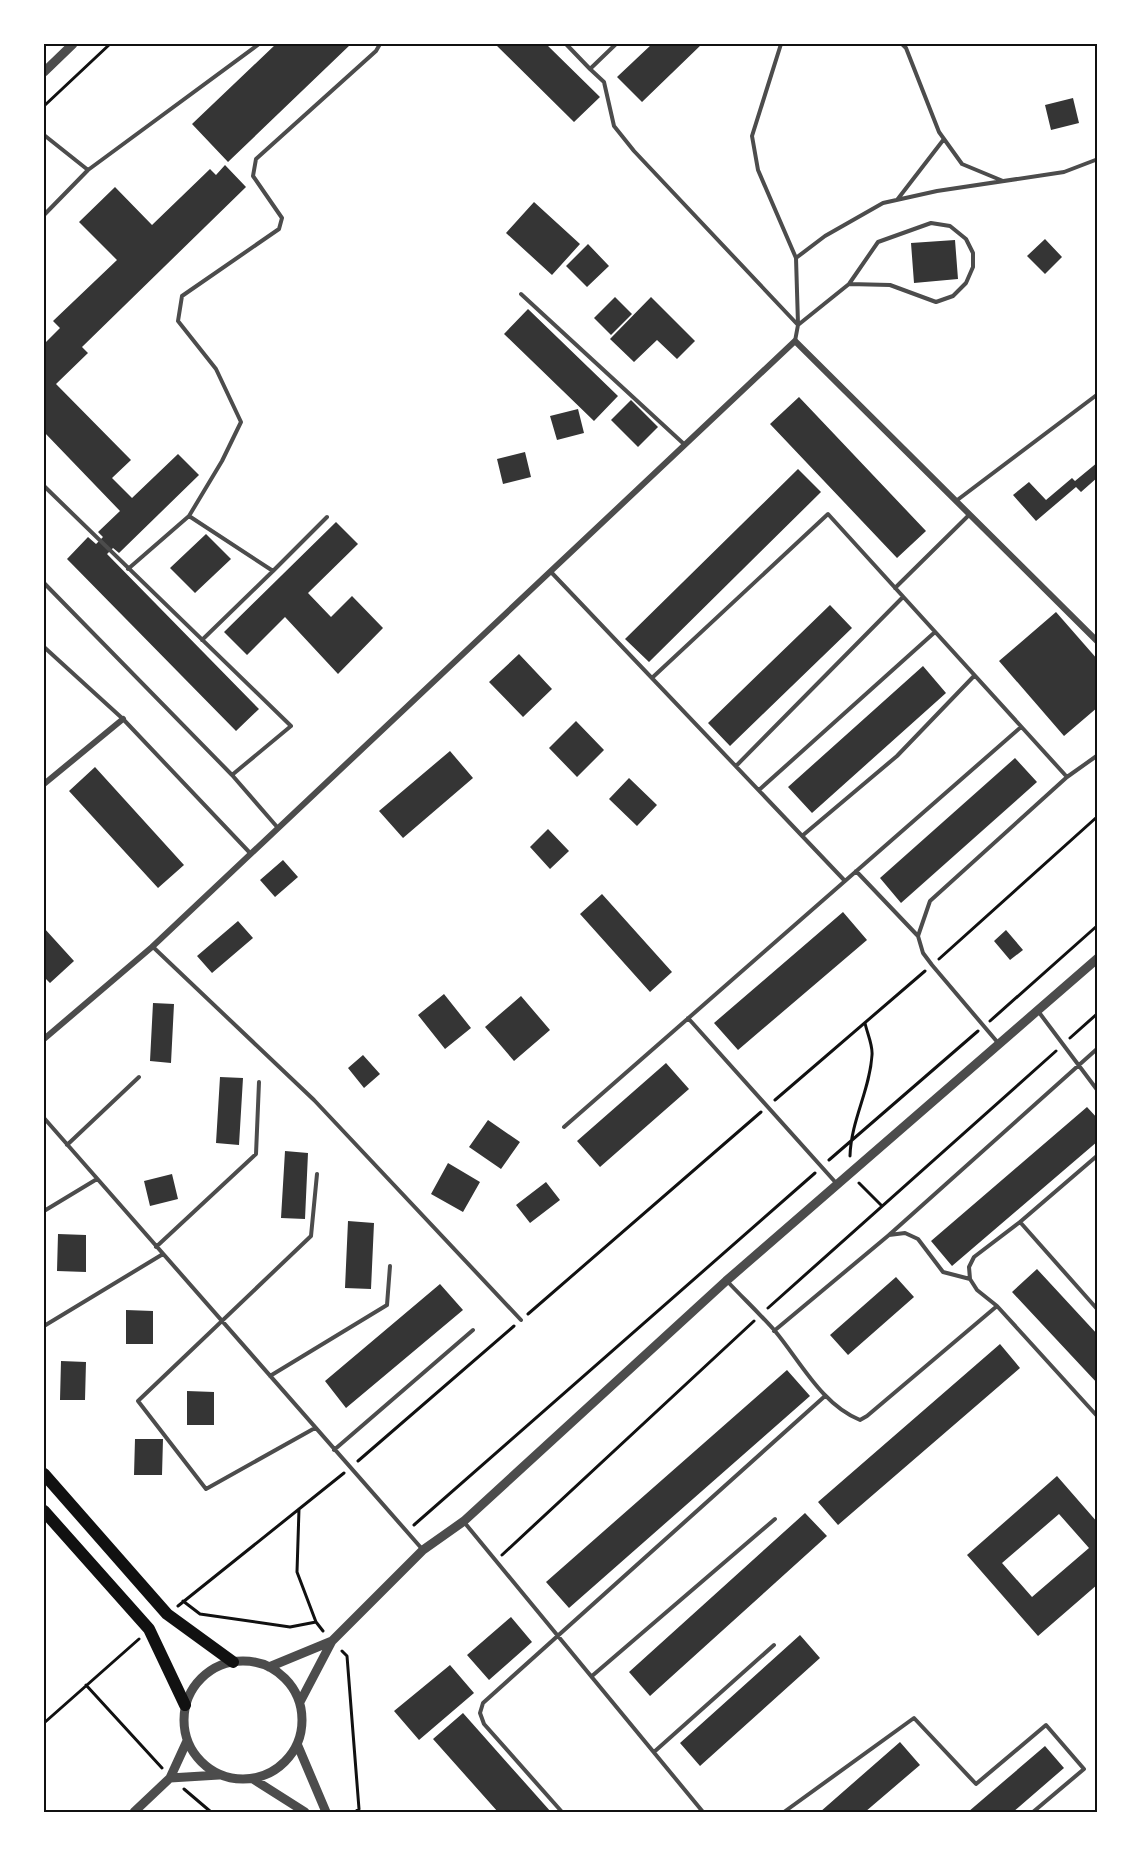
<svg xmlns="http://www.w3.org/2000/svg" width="1141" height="1856" font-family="Commissioner,sans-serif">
<rect width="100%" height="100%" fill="#fff"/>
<path fill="#353535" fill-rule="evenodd" d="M276 44H351L228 162 192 124Z
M495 44H546L600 97 574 122Z
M652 44H702L642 102 617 77Z
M1073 98 1079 123 1051 130 1045 105Z
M225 165 246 187 82 347 88 353 56 384 131 460 112 478 132 498 178 454 199 475 119 553 113 548 107 554 259 709 236 731 67 559 88 537 96 544 103 537 98 532 120 511 44 432V344L60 328 53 321 117 260 79 222 115 187 152 225 210 169 216 175Z
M534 202 580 244 552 275 506 233Z
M1045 239 1062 257 1045 274 1027 256Z
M955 240 958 279 914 283 911 243Z
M588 244 609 266 587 287 566 266Z
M615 297 632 314 611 335 594 318Z
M651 297 695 341 677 359 657 340 634 362 610 339Z
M528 309 618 396 594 421 504 334Z
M799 397 926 531 897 558 770 424Z
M631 400 658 427 638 447 611 420Z
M578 409 584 433 557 440 550 416Z
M525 452 531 477 503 484 497 459Z
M1098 462V477L1081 492 1076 487 1036 521 1013 495 1029 482 1046 500 1072 478 1075 481Z
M798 469 821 492 649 662 625 639Z
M336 522 358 544 308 593 331 617 352 596 383 628 338 674 285 617 247 655 224 632Z
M206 534 231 559 195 593 170 568Z
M830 605 852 628 730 746 708 723Z
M1056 612 1098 660V707L1064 736 999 661Z
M519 654 552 689 523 717 489 682Z
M923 666 946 693 812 813 788 787Z
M576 721 604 750 577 777 549 748Z
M450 751 473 778 403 838 379 811Z
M1015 758 1037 782 901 903 880 878Z
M95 767 184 865 158 888 69 791Z
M629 778 657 805 637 826 609 799Z
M548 829 569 851 550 869 530 847Z
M283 860 298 877 275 897 260 880Z
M602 894 672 972 650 992 580 914Z
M843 912 867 940 738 1050 714 1023Z
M238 921 253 938 212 973 197 956Z
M44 928 74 961 50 983 44 977Z
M1006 930 1023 950 1010 960 994 941Z
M444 994 471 1028 445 1049 418 1015Z
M521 996 550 1030 514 1061 485 1027Z
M153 1003 174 1004 171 1063 150 1061Z
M363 1055 380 1074 364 1088 348 1068Z
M666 1063 689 1089 600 1167 577 1141Z
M220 1077 243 1078 239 1145 216 1143Z
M1087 1107 1098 1119V1141L952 1266 931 1241Z
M488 1120 520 1142 501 1169 469 1147Z
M285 1151 308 1153 305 1219 281 1218Z
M448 1163 480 1182 463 1212 431 1194Z
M172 1174 178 1199 150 1206 144 1181Z
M546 1182 560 1200 530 1223 516 1205Z
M348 1221 374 1223 371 1289 345 1288Z
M58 1234 86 1235V1272L57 1271Z
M1037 1269 1098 1335V1384L1012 1292Z
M896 1277 914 1297 848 1355 830 1335Z
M440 1284 463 1310 346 1408 325 1381Z
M126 1310 153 1311V1344H126Z
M1000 1344 1020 1368 838 1525 818 1502Z
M61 1361 86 1362 85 1400H60Z
M787 1370 810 1396 569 1608 546 1582Z
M187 1391 214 1392V1425H187Z
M135 1439H163L162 1475H134Z
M1057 1476 1098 1523V1584L1038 1636 967 1555ZM1059 1514 1089 1548 1032 1597 1002 1563Z
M805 1513 827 1536 650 1696 629 1672Z
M511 1617 532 1642 489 1680 467 1655Z
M800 1635 820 1658 700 1766 680 1743Z
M450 1665 474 1693 419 1740 394 1711Z
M463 1713 551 1812H498L433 1739Z
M900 1742 920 1765 865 1812H820Z
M1045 1746 1064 1768 1013 1812H968Z"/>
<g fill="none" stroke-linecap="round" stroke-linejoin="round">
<path stroke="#111" stroke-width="3" d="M44 106 110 44
M939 959 1098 816
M990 1021 1098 925
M1070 1038 1098 1013
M775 1100 925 971
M850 1156C851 1120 870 1090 872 1055 873 1045 867 1033 865 1023
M829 1160 978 1031
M859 1183 882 1206
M768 1308 1056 1051
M528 1314 761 1112
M358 1461 514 1326
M299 1509 297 1572 316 1622
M414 1525 815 1173
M502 1555 754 1321
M183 1601 200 1614 290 1627 316 1622 323 1631
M178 1606 344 1473
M342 1651 347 1656 359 1809 355 1812
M86 1685 162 1768
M44 1723 139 1639
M184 1789 211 1812"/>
<path stroke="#4c4c4c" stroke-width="4" d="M566 44 590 69 616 44
M781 44 752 136 758 170 796 258 798 324
M902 44 906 48 939 132 962 164 1003 181
M590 69 604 82 614 126 634 151 798 325
M44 135 88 170 259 44
M897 200 944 139
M44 215 88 170
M796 258 825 236 883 203 937 191 1064 172 1098 159
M521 294 685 445
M795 341 798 325 849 284 878 242 931 223 950 226 966 239 973 253V267L966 283 953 296 936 302 890 285 849 284
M44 486 291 726 232 775
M956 501 1098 394
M189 516 222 461 241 422 216 369 178 321 182 296 279 229 282 218 253 176 256 159 376 51 380 44
M128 569 189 516 273 571 202 640
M273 571 327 517
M551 572 845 881
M44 583 232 775 278 828
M895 588 969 515
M44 647 123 719 251 854
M653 677 828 514 1067 777 1098 755
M736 766 903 597
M759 790 935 632
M802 836 897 756 974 676
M856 871 917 935
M153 947 314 1100 521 1320
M1038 1011 1098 1091
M688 1018 837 1184
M999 1044 932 965 923 953 918 936 930 901 1067 777
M44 1118 423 1550
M564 1127 1021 727
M67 1145 139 1077
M1098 1155 1020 1222 974 1257 969 1267 970 1279 977 1290 997 1306 1098 1417
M44 1211 97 1179
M1020 1222 1098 1310
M889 1235 1098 1048
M156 1247 256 1154 259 1082
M727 1281C743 1298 760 1314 775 1331 800 1361 822 1405 860 1420L867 1416 997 1306
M44 1326 163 1254
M774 1331 889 1235 905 1233 918 1239 943 1272 970 1279
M270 1376 387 1305 390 1266
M315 1428 206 1489 138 1401 311 1236 317 1174
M334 1450 473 1330
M464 1522 703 1812
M592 1676 775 1519
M654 1752 774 1645
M562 1812 484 1724 480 1713 483 1703 825 1396
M784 1812 914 1718 976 1784 1046 1725 1084 1769 1033 1812"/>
<path stroke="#4c4c4c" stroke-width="6" d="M44 784 123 719
M44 1039 152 947 795 341 1098 642"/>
<path stroke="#4c4c4c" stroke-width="9" d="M44 72 73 44
M184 1720a59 59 0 1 1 118 0a59 59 0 1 1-118 0Z
M269 1667 332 1641
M300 1702 332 1641 423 1550 464 1521 726 1281 1098 958
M298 1746 326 1812
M170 1778 219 1775
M253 1779 305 1812
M134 1812 170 1778 187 1741"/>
<path stroke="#111" stroke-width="12" d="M44 1474 167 1614 233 1662
M44 1511 149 1629 185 1705"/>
</g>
<rect width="1141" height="1856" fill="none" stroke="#ffffff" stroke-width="90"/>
<rect x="45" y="45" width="1051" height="1766" fill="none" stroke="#111" stroke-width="2"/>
</svg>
